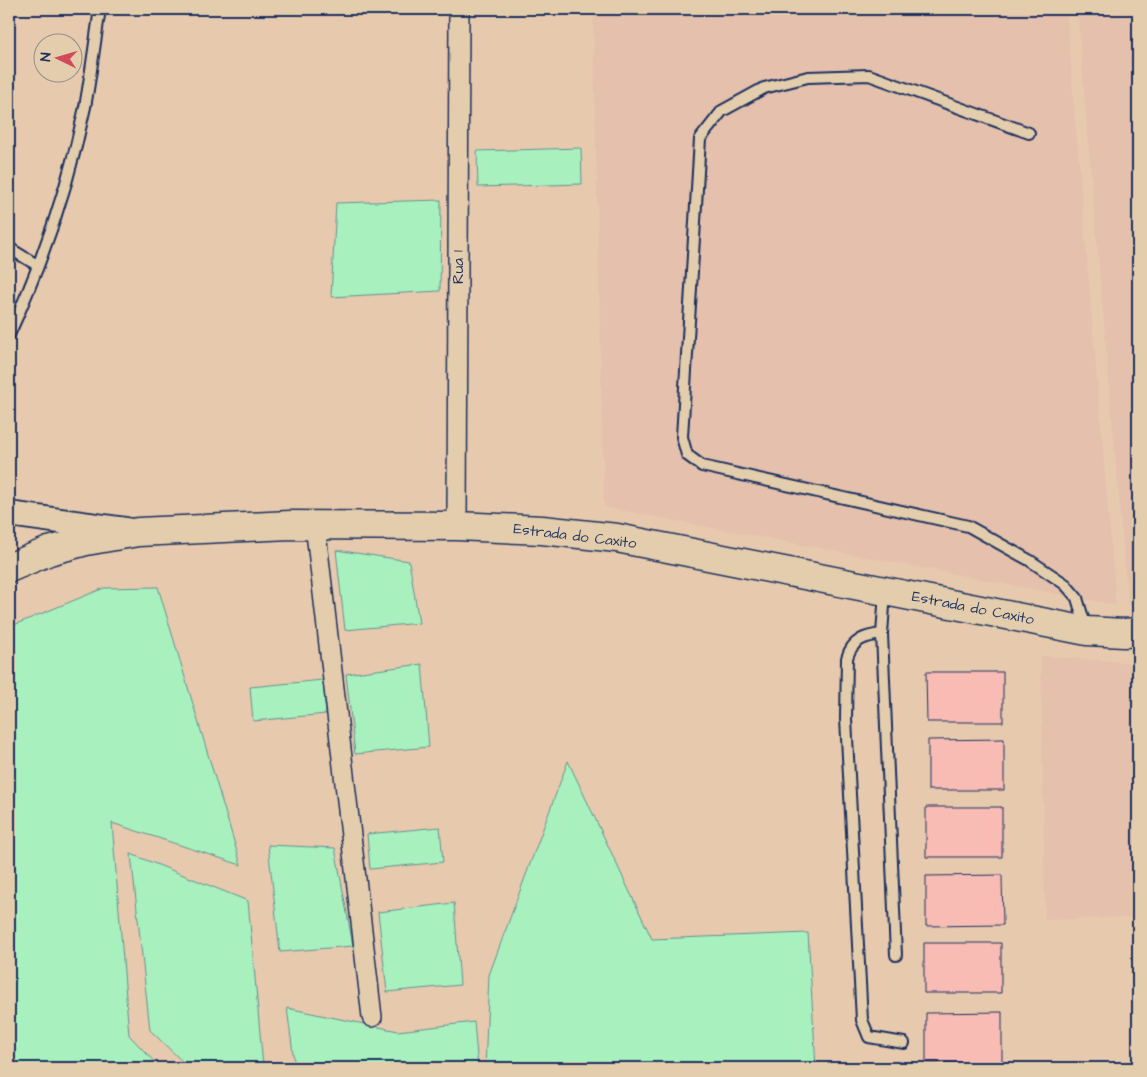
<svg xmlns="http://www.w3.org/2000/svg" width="1147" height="1077" font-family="'Architects Daughter',sans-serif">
<rect width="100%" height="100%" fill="#e7caae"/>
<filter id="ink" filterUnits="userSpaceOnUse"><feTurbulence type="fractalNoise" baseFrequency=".02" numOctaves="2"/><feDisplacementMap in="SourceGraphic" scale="10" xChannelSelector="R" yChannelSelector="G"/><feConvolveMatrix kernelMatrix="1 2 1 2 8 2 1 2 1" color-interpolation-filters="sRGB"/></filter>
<g filter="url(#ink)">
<path fill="#e4c0ad" d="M593 9H1066L1116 605 604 507Z
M1077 9 1138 19V605L1128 606Z
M1041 656 1138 663V917L1045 920Z"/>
<path fill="#a8f1bf" stroke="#62908e" d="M581 148 582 184 478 187 477 151Z
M441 200 440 291 331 297 336 203Z
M336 550 409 561 419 623 345 630Z
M158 587 241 865 112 823 129 1035 160 1068H9V627L104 588Z
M422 664 429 747 355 754 346 674Z
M323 680 326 714 253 721 250 687Z
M568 761 652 939 808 933 816 1068H485L489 975Z
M440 827 443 862 370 869 367 834Z
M268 845 335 848 353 946 280 952Z
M131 854 248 901 263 1066 266 1068H189L150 1030Z
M454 903 460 985 387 992 378 912Z
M287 1008 398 1031 474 1022 478 1068H295Z"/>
<path fill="#f8bcb5" stroke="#1b2f5e" d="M926 672H1003V722H927Z
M1004 739V790H928V740Z
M926 807H1002V857H926Z
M1002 875 1003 925 926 926V876Z
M924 943H1001V993H924Z
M1002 1012V1062L926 1063V1013Z"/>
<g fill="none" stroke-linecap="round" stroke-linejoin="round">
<defs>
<path id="service" d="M1029 133 869 75 808 77 764 88 722 111 700 139 682 437 687 455 702 466 968 526 1029 560 1065 584 1077 598 1086 628
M9 248 37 265
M9 335C42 263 69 184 85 107 91 74 95 41 100 9
M885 592 882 634 896 955
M882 634C865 636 852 640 847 658L846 719 862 1020 869 1037 904 1043"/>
<path id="minor" d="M315 524 372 1017
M457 526 459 9"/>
<path id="tertiary" d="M9 514 126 530"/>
<path id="secondary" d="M9 568 49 551 86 541 138 532 290 525 457 526 542 530 617 538 1087 631 1124 633 1138 632"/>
</defs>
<use href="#service" stroke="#1b2f5e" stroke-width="14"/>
<use href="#minor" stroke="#1b2f5e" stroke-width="22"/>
<use href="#tertiary" stroke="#1b2f5e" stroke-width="28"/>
<use href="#secondary" stroke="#1b2f5e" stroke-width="31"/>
<use href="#service" stroke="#e3cdac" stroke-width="10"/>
<use href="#minor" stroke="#e3cdac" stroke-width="19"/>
<use href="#tertiary" stroke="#e3cdac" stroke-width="24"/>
<use href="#secondary" stroke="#e3cdac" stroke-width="28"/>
</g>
</g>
<g text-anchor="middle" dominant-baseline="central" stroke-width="5" stroke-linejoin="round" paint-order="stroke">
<g font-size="15" fill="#1b2f5e" stroke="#e3cdac">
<text transform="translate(458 267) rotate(-90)">Rua 1</text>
<text transform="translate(575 536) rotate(7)">Estrada do Caxito</text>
<text transform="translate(973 608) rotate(11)">Estrada do Caxito</text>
</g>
</g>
<rect width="1147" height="1077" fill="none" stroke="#e3cdac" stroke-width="30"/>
<rect x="15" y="15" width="1117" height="1047" fill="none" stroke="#1b2f5e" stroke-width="2" filter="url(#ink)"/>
<g transform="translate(58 58) rotate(275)"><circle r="24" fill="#e3cdac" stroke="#938e8d"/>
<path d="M0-4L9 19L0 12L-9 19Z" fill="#d1495b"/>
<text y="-8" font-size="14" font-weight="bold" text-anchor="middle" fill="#1b2f5e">N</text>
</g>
</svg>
